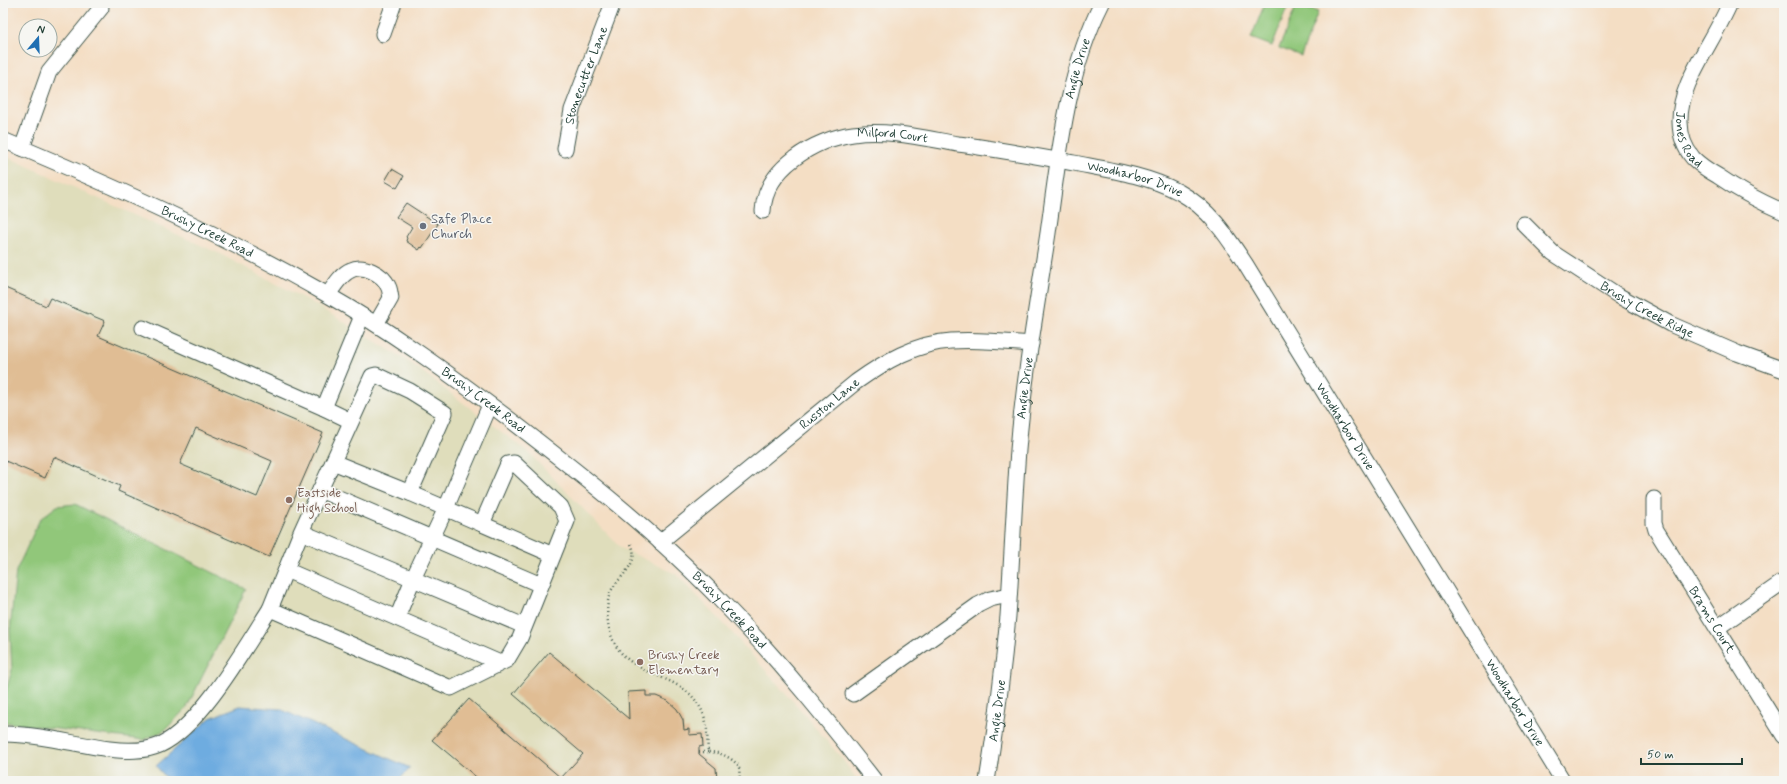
<svg xmlns="http://www.w3.org/2000/svg" width="1787" height="784" font-family="Mynerve,sans-serif">
<rect width="100%" height="100%" fill="#f6f6f2"/>
<filter id="ink" filterUnits="userSpaceOnUse"><feTurbulence type="fractalNoise" baseFrequency=".025" numOctaves="2"/><feDisplacementMap in="SourceGraphic" scale="8" xChannelSelector="R" yChannelSelector="G"/><feConvolveMatrix kernelMatrix="1 2 1 2 8 2 1 2 1" color-interpolation-filters="sRGB"/></filter>
<filter id="wash" filterUnits="userSpaceOnUse"><feTurbulence type="fractalNoise" baseFrequency=".012" numOctaves="4" result="noise"/><feDisplacementMap in="SourceGraphic" scale="16" xChannelSelector="R" yChannelSelector="G"/><feGaussianBlur stdDeviation="0.9" result="paint"/><feColorMatrix in="noise" values="0 0 0 0 0 0 0 0 0 0 0 0 0 0 0 0 0 1.4 0 .05"/><feComposite in="paint" operator="in"/></filter>
<g filter="url(#wash)">
<rect width="100%" height="100%" fill="#f4dec4"/>
<path fill="#dfddbb" d="M3 155 218 253 311 302 412 364 528 452 621 548 676 574 726 626 799 708 843 760 858 781H3Z"/>
<path fill="#91c77a" stroke="#588257" d="M1265 3H1289L1272 46 1251 38Z
M1297 4 1318 12 1301 56 1279 48Z
M75 504 246 589 187 707 165 730 144 740 3 722V701L12 670 10 631 16 571 40 519 57 506Z"/>
<path fill="#6eace0" stroke="#46748a" d="M240 706 280 709 410 768 398 781H169L156 766 210 718Z"/>
<g id="blocks">
<path fill="#e0bd94" fill-rule="evenodd" d="M392 169 404 176 397 188 385 181Z
M406 203 438 224 422 248 421 247 419 250 406 241 407 238 406 237 412 227 396 217Z
M3 287 46 306 50 298 105 321 98 336 323 433 269 557 118 491 120 486 54 457 45 478 3 460ZM196 428 272 461 257 497 180 464Z
M549 652 629 719 628 692 646 691V696H656L668 701 677 709 683 720 684 730 689 729V735L702 734 703 746 699 747V754L716 768 717 781H481L432 740 469 699 561 778 583 754 513 694Z"/>
</g>
</g>
<g filter="url(#ink)">
<use href="#blocks" fill-opacity="0" stroke="#3f554a" stroke-width="1"/>
<g fill="none" stroke-linecap="round" stroke-linejoin="round">
<defs>
<g id="minor">
<path id="s1" d="M1730 3C1718 31 1700 56 1688 84 1678 108 1675 137 1693 158 1700 165 1709 171 1718 176 1738 190 1761 202 1784 212"/>
<path d="M383 34 394 3"/>
<path id="s2" d="M3 140C113 186 223 235 326 294 389 330 447 372 504 415 581 474 658 534 725 605 779 660 828 721 875 781"/>
<path d="M22 148 49 72 101 8"/>
<path id="s3" d="M565 149 572 110 613 3"/>
<path id="s4" d="M763 211C765 168 815 139 853 134 887 129 923 138 958 144 997 149 1035 156 1074 163 1110 170 1146 175 1179 192 1210 209 1227 236 1246 265L1563 781"/>
<path id="s5" d="M1524 224 1553 253 1619 296 1670 324 1737 353 1784 370"/>
<path d="M328 295C334 286 341 274 351 270 363 264 383 274 388 286 390 289 390 294 391 298L376 324"/>
<path d="M143 328 324 408 362 316"/>
<path d="M324 408 351 421"/>
<path d="M333 462 410 493"/>
<path d="M320 490 541 585"/>
<path id="s6" d="M1654 499V523L1656 530 1784 736"/>
<path d="M482 524 553 555"/>
<path d="M301 532 270 609 451 688 507 660 520 638 567 521 561 507 514 463 508 464 482 524 410 493 445 413 410 391 376 375 372 376 301 532 413 579 446 508 490 405"/>
<path id="s7" d="M660 542 856 382C884 362 916 343 951 341 978 339 1005 342 1031 344"/>
<path d="M286 570 500 663"/>
<path d="M397 618 413 579 524 626"/>
<path d="M1717 628 1784 581"/>
<path d="M853 694 978 605 990 599 1009 595"/>
<path d="M3 734C39 734 73 744 109 749 126 751 144 752 160 745 201 726 245 647 270 609"/>
<path id="s8" d="M987 781C996 726 1003 671 1008 616 1012 560 1014 505 1018 450 1024 377 1037 305 1048 233 1059 156 1066 74 1102 3"/>
</g>
</defs>
<use href="#minor" stroke="#3f554a" stroke-width="17"/>
<path stroke="#3f554a" stroke-width="2.5" stroke-dasharray="1 3" stroke-linecap="butt" d="M631 544C642 566 614 578 609 596 606 608 607 624 611 635 628 684 690 668 705 719 708 729 707 741 708 752 721 752 730 757 739 766L740 781
M699 752H708"/>
<use href="#minor" stroke="#fff" stroke-width="15"/>
</g>
</g>
<circle fill="#6b7280" stroke="#f6f6f2" stroke-width="1.5" cx="423" cy="226" r="4"/>
<g fill="#8d6e63" stroke="#f6f6f2" stroke-width="1.5">
<circle cx="289" cy="500" r="4"/>
<circle cx="640" cy="662" r="4"/>
</g>
<g text-anchor="middle" dominant-baseline="central" stroke-width="3" stroke-linejoin="round" paint-order="stroke">
<g font-size="13" fill="#1f3d34" stroke="#f6f6f2">
<text stroke="none"><textPath href="#s8" startOffset="719">Angie Drive</textPath></text>
<text stroke="none"><textPath href="#s3" startOffset="77">Stonecutter Lane</textPath></text>
<text stroke="none"><textPath href="#s4" startOffset="167">Milford Court</textPath></text>
<text stroke="none"><textPath href="#s1" startOffset="150">Jones Road</textPath></text>
<text stroke="none"><textPath href="#s4" startOffset="414">Woodharbor Drive</textPath></text>
<text stroke="none"><textPath href="#s2" startOffset="224">Brushy Creek Road</textPath></text>
<text stroke="none"><textPath href="#s5" startOffset="151">Brushy Creek Ridge</textPath></text>
<text stroke="none"><textPath href="#s8" startOffset="395">Angie Drive</textPath></text>
<text stroke="none"><textPath href="#s2" startOffset="548">Brushy Creek Road</textPath></text>
<text stroke="none"><textPath href="#s7" startOffset="219">Russton Lane</textPath></text>
<text stroke="none"><textPath href="#s4" startOffset="750">Woodharbor Drive</textPath></text>
<text stroke="none"><textPath href="#s2" startOffset="872">Brushy Creek Road</textPath></text>
<text stroke="none"><textPath href="#s6" startOffset="137">Brams Court</textPath></text>
<text stroke="none"><textPath href="#s4" startOffset="1074">Woodharbor Drive</textPath></text>
<text stroke="none"><textPath href="#s8" startOffset="71">Angie Drive</textPath></text>
</g>
<g font-size="13" fill="#5b616d" stroke="#f6f6f2" text-anchor="start">
<text x="431" y="219">Safe Place<tspan x="431" dy="15">Church</tspan></text>
</g>
<g font-size="13" fill="#785e54" stroke="#f6f6f2" text-anchor="start">
<text x="297" y="493">Eastside<tspan x="297" dy="15">High School</tspan></text>
<text x="648" y="655">Brushy Creek<tspan x="648" dy="15">Elementary</tspan></text>
</g>
</g>
<rect width="1787" height="784" fill="none" stroke="#f6f6f2" stroke-width="16"/>
<g transform="translate(38 38) rotate(19)"><circle r="19" fill="#f6f6f2" stroke="#a0aca6"/>
<path d="M0-3L7 15L0 10L-7 15Z" fill="#1f6fb2"/>
<text y="-6" font-size="11" font-weight="bold" text-anchor="middle" fill="#1f3d34">N</text>
</g>
<path d="M1641 758v6h101v-6" fill="none" stroke="#1f3d34" stroke-width="2"/>
<text x="1647" y="758" font-size="12" fill="#1f3d34" stroke="#f6f6f2" stroke-width="3" paint-order="stroke">50 m</text>
</svg>
